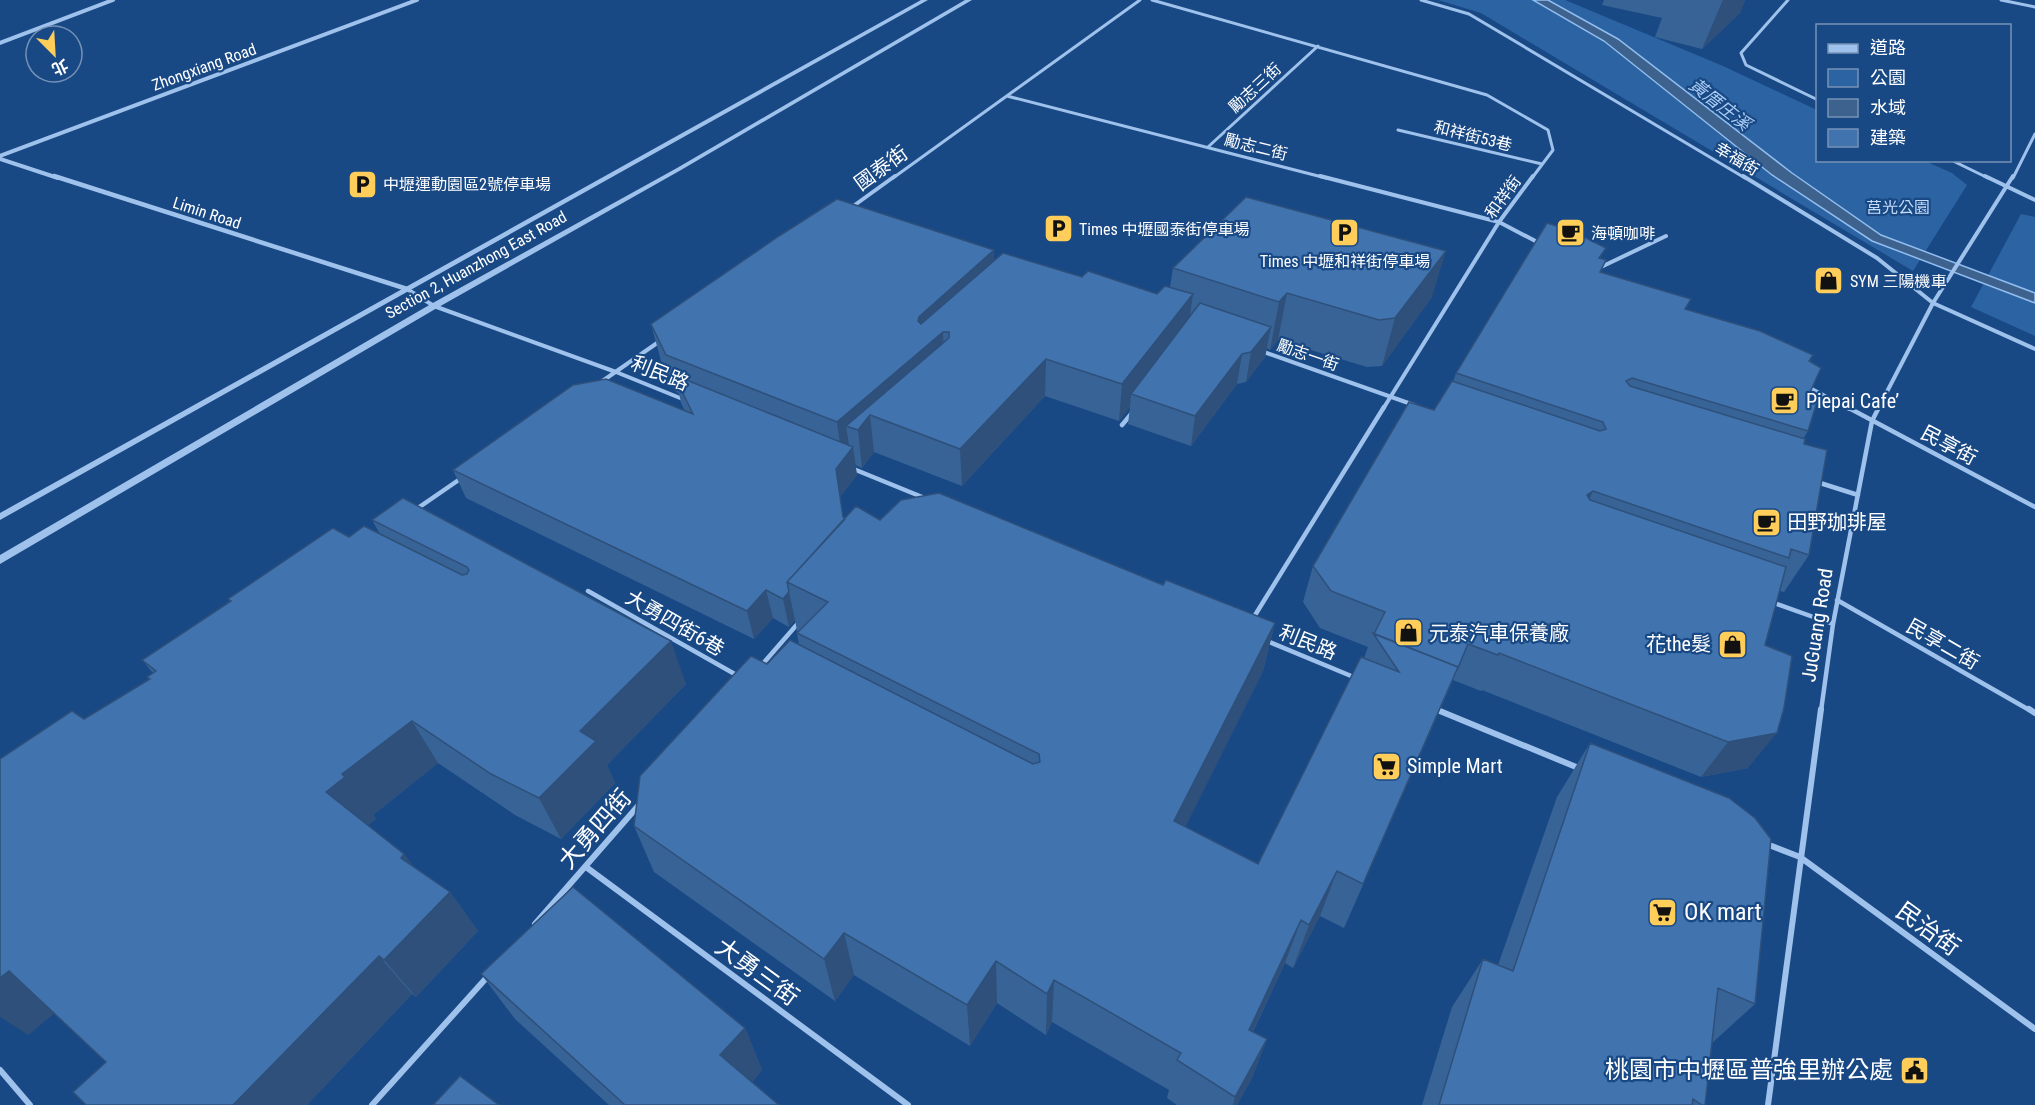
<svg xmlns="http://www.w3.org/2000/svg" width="2035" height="1105" font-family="'Roboto Condensed','Noto Sans TC',sans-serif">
<rect width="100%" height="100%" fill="#194985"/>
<path fill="#2c63a3" d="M1438 0H1565L1723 66 1817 110 1818 160 1925 161 1952 173 1967 185 1913 271 1481 13Z
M2021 214 2035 217V336L1971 307Z"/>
<path fill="#3e628e" stroke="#91bdef" stroke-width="1.5" d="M1533 0H1548L1618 39 1792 173 1881 235 2035 293V303L1872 241 1772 175 1604 41Z"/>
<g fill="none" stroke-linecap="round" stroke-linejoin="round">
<path stroke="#9fc2ec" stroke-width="3" d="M1152 0 1487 95 1548 130 1553 150 1532 178
M1421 0 1469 14 1745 178
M1788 0 1741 53 1746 65 1818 100
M2001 0 2035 7
M1007 96 1326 178
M1398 130 1542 164
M1208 147 1318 46
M1951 160 1988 178
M893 178 1140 0
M2013 178 2035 134"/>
<path stroke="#9fc2ec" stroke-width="4" d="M1320 176 1499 222 1541 244
M1743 176 1877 258 1933 303 2035 349
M1985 176 2035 200
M852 207 895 176
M1601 267 1666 236
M407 289 434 306 616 372 685 400
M1261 351 1414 405
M601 382 660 341
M1808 387 1849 409
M1383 409 1499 222 1533 176
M1878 409 1933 303 2013 176"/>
<path stroke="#9fc2ec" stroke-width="4.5" d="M1847 407 2035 507
M1122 425 1132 413
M851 468 927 499
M1817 482 1858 495
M415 510 463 477
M588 591 740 677
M1837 600 2031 711
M1771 602 1833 624
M1252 620 1384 407
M1267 641 1356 678
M760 667 800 621
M1434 709 1439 711
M1821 711 1833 624 1872 421 1879 407"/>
<path stroke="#9fc2ec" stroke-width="6" d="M1435 709 1581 769
M2029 709 2035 713
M1764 843 1800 857 2035 1029
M586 867 908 1105
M535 924 638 806
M0 1070 30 1105
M372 1105 489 975
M1768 1105 1821 709"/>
<path stroke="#9fc2ec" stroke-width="4" d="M0 43 113 0
M0 156 417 0
M0 159 58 178"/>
<path stroke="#9fc2ec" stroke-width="4.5" d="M54 176 407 289"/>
<path fill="#9fc2ec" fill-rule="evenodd" d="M921 0H928L0 520V513Z
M965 0H972L681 170 437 308 0 564V555L431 304 677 168Z"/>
</g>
<path fill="#386396" d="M1604 0H1745L1740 13 1702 49 1655 37 1662 18 1602 5Z
M994 250V260L1082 277 1157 294 1170 287 1173 268 1432 297 1382 366 1367 367 1278 340 1270 350 1267 348 1265 357 1246 382 1237 384 1191 446 1128 424 1130 407 1119 421 1045 396 962 486 874 452 862 468 855 465 857 475 840 497 843 517 845 519 880 520 1163 585 1275 623 1263 671 1185 827 1258 864 1364 658 1368 647 1320 628 1303 602 1313 566 1434 410 1453 382 1456 373 1601 258 1606 260 1601 272 1691 299 1686 309 1813 355 1810 361 1807 399 1808 431 1803 439 1809 555 1784 592 1780 591 1765 645 1748 768 1701 777 1482 690 1481 691 1453 680 1344 928 1320 916 1293 968 1285 963 1253 1032 1267 1039 1252 1078 1237 1105H1177L1167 1098 1169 1090 1052 1022 1046 1035 997 1003 970 1046 854 975 835 1001 654 872 634 826 767 664 799 645 797 633 799 632 797 631 795 620 789 627 773 618 754 639 466 498 453 470 685 411 681 403 679 393 676 392 661 361 651 324Z
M403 498 686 684 607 765 615 783 561 839 515 815 438 763 373 815 376 819 367 825 404 854 413 866 450 892 478 931 416 997 412 994 307 1105H86L106 1062 54 1013 28 1035 84 719 149 680 147 677 153 673 142 660 230 602 228 599 380 534 372 520Z
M1590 743 1755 1004 1712 1043 1705 1105H1422L1452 1007 1483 959 1498 965 1557 797Z
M481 974 745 1028 762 1070 752 1082 779 1105H609L515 1019Z"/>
<path fill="#2e507a" d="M1723 0H1745L1740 13 1702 49 1722 2Z
M994 250 995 285 943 333 945 369 870 415 874 452 862 468 858 430 846 426 850 451 853 447 857 475 840 497 836 469 842 460 837 422 919 317Z
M1446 251 1432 297 1382 366 1395 318Z
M1287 293 1278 340 1270 350 1279 302Z
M1193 294 1188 330 1131 394 1130 407 1119 421 1122 384Z
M1271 327 1265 357 1246 382 1251 352Z
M1242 354 1237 384 1191 446 1195 416Z
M1046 359 1045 396 962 486 960 449Z
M1593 491 1576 528 1587 495Z
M766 590 773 618 754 639 747 611Z
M789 592 795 620 789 627 783 599Z
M1275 623 1263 671 1166 866 1174 821Z
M671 641 686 684 607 765 615 783 561 839 539 798 580 731Z
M412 721 438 763 373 815 376 819 357 834 326 792 342 774Z
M1777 733 1748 768 1701 777 1728 742Z
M404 854 434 894 401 858Z
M1337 871 1320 916 1293 968 1309 925Z
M450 892 478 931 416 997 384 960Z
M1301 920 1285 963 1235 1069 1249 1030Z
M844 933 854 975 835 1001 824 959Z
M379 956 412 994 307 1105H233Z
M996 961 997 1003 970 1046 967 1005Z
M9 971 61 1008 28 1035 0 1017V978Z
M1054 980 1052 1022 1046 1035 1047 994Z
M745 1028 762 1070 740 1097 720 1055Z
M1267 1039 1252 1078 1237 1105H1233L1235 1097Z"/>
<path fill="#4173af" stroke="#2e507a" stroke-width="1.5" d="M1246 197 1446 251 1395 318 1379 320 1287 293 1279 302 1173 268Z
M837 199 994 250 919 317 918 321 921 324 1003 253 1082 277 1088 271 1157 294 1165 286 1193 294 1122 384 1046 359 960 449 870 415 858 430 846 426 949 338V332H943L837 422 666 355 651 324 779 236Z
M1547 223 1572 231 1606 248 1599 258 1606 260 1600 272 1691 299 1685 309 1760 331 1813 355 1809 361 1821 368 1807 399 1817 402 1808 431 1632 378 1626 381 1630 386 1805 439 1804 444 1827 450 1809 555 1791 549 1789 558 1593 491 1587 495 1590 500 1786 567 1765 645 1792 656 1784 708 1777 733 1728 742 1499 653 1498 655 1468 644 1457 670 1458 667 1374 634 1385 612 1331 591 1313 566 1409 402 1434 410 1452 381 1600 431 1606 429 1603 422 1456 373Z
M1200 303 1271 327 1251 352 1242 354 1195 416 1131 394Z
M674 375 853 447 836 469 843 517 845 519 787 582 789 592 783 599 766 590 747 611 453 470 573 385 606 379 693 414Z
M939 493 1163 585 1166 580 1275 623 1174 821 1258 864 1361 657 1399 672 1373 633 1458 667 1363 884 1337 871 1309 925 1301 920 1249 1030 1267 1039 1235 1097 1177 1060 1181 1053 1054 980 1047 994 996 961 967 1005 844 933 824 959 634 826 640 776 751 656 767 664 790 640 1033 764 1040 762 1039 754 797 633 828 602 787 582 856 506 880 520 901 500Z
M403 498 671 641 580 731 596 741 539 798 491 774 412 721 342 774 345 777 326 792 404 854 401 858 450 892 384 960 379 956 233 1105H86L73 1092 106 1062 9 971 0 978V759L72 711 84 719 150 679 147 677 156 671 142 660 231 601 228 599 333 528 349 537 364 526 462 575 467 574 469 570 467 567 372 520Z
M1590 743 1729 798 1755 818 1771 839 1755 1004 1718 988 1705 1105H1702L1693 1099 1692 1105H1439L1483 959 1513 971Z
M573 887 745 1028 720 1055 779 1105H625L481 974Z
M460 1076 499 1105H433Z"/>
<defs>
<symbol id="parking-square" viewBox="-11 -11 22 22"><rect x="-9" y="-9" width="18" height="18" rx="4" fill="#ffce5a" stroke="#194985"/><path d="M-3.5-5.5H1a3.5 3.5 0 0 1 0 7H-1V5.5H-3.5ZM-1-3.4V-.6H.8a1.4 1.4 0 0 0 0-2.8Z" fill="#111"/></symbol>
<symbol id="cafe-square" viewBox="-11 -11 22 22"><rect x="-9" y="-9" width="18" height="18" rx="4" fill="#ffce5a" stroke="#194985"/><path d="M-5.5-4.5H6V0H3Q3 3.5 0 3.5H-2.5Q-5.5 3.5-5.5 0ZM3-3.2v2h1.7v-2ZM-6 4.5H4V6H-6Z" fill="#111"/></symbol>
<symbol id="shop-square" viewBox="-11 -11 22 22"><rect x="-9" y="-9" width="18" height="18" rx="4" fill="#ffce5a" stroke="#194985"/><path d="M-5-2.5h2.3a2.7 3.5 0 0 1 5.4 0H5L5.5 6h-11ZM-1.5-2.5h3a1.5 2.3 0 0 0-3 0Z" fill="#111"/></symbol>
<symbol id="supermarket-square" viewBox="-11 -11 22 22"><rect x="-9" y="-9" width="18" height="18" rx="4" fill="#ffce5a" stroke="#194985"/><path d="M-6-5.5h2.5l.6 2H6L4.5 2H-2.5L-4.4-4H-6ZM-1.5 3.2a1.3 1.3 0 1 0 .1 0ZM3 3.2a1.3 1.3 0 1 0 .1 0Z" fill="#111"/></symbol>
<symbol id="civic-square" viewBox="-11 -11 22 22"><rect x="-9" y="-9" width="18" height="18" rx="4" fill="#ffce5a" stroke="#194985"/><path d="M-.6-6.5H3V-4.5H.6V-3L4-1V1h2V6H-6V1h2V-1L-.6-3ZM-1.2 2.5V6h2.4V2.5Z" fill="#111"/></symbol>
</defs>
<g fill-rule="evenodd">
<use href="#parking-square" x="346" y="168" width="33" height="33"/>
<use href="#parking-square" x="1042" y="212" width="33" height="33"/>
<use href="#parking-square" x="1328" y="216" width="33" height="33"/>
<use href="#cafe-square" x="1554" y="216" width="33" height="33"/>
<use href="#shop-square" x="1812" y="264" width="33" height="33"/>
<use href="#cafe-square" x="1768" y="384" width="33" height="33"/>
<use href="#cafe-square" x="1750" y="506" width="33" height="33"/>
<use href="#shop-square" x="1392" y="616" width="33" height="33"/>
<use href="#shop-square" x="1716" y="628" width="33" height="33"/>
<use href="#supermarket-square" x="1370" y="750" width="33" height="33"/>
<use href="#supermarket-square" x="1646" y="896" width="33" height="33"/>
<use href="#civic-square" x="1898" y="1054" width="33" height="33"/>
</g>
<g text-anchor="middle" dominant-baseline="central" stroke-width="4.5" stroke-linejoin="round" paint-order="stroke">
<g font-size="16" fill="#fff" stroke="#194985">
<text transform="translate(204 67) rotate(-20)">Zhongxiang Road</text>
<text transform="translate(1255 88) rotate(-43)">勵志三街</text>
<text transform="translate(1473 136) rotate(14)">和祥街53巷</text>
<text transform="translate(1256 147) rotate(14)">勵志二街</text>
<text transform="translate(1737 159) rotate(31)">幸福街</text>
<text transform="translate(1503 197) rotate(-54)">和祥街</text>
<text transform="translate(207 213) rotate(18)">Limin Road</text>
<text transform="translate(476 265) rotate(-29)">Section 2, Huanzhong East Road</text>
<text transform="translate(1308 355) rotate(19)">勵志一街</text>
</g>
<g font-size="16" fill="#fff" stroke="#194985" text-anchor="start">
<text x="383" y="184">中壢運動園區2號停車場</text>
<text x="1079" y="229">Times 中壢國泰街停車場</text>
<text x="1591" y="233">海頓咖啡</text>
<text x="1345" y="261" text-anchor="middle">Times 中壢和祥街停車場</text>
<text x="1850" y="281">SYM 三陽機車</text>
</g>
<g font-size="16" fill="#c4dcf9" stroke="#194985">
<text x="1898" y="207">莒光公園</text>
</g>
<g font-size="18" font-style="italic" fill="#aaccf4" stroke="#194985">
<text transform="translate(1720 104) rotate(38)">黃厝庄溪</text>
</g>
<g font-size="20" fill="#fff" stroke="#194985">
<text transform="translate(881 168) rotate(-36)">國泰街</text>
<text transform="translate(660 373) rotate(22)">利民路</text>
<text transform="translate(1949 445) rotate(28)">民享街</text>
<text transform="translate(675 623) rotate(30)">大勇四街6巷</text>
<text transform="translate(1817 625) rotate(-81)">JuGuang Road</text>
<text transform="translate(1308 642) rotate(22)">利民路</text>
<text transform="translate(1943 644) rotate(30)">民享二街</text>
</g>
<g font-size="20" fill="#fff" stroke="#194985" text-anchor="start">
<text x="1806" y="401">Piepai Cafe’</text>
<text x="1787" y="522">田野珈琲屋</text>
<text x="1429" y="633">元泰汽車保養廠</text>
<text x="1711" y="644" text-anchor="end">花the髮</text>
<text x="1407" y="766">Simple Mart</text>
</g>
<g font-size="24" fill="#fff" stroke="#194985">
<text transform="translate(595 829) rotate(-49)">大勇四街</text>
<text transform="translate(1928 929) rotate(36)">民治街</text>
<text transform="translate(757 972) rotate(36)">大勇三街</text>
</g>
<g font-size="24" fill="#fff" stroke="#194985" text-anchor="start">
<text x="1684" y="912">OK mart</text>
<text x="1893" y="1070" text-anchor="end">桃園市中壢區普強里辦公處</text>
</g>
</g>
<rect x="1816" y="24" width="195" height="138" fill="#194985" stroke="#7592b6" stroke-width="1.5"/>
<rect x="1828" y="44" width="30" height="9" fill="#9fc2ec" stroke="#7592b6" stroke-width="1.5"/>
<text x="1870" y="54" font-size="18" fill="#ffffff">道路</text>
<rect x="1828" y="69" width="30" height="18" fill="#2c63a3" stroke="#7592b6" stroke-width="1.5"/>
<text x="1870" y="84" font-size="18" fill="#ffffff">公園</text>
<rect x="1828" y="99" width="30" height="18" fill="#3e628e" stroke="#7592b6" stroke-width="1.5"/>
<text x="1870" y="114" font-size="18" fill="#ffffff">水域</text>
<rect x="1828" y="129" width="30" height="18" fill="#4173af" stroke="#7592b6" stroke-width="1.5"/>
<text x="1870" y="144" font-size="18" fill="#ffffff">建築</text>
<g transform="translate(54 54) rotate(156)"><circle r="28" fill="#194985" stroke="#7592b6" stroke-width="1.5"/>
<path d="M0-4.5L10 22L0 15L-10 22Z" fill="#ffce5a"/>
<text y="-9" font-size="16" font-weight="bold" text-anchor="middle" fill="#ffffff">北</text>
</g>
</svg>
